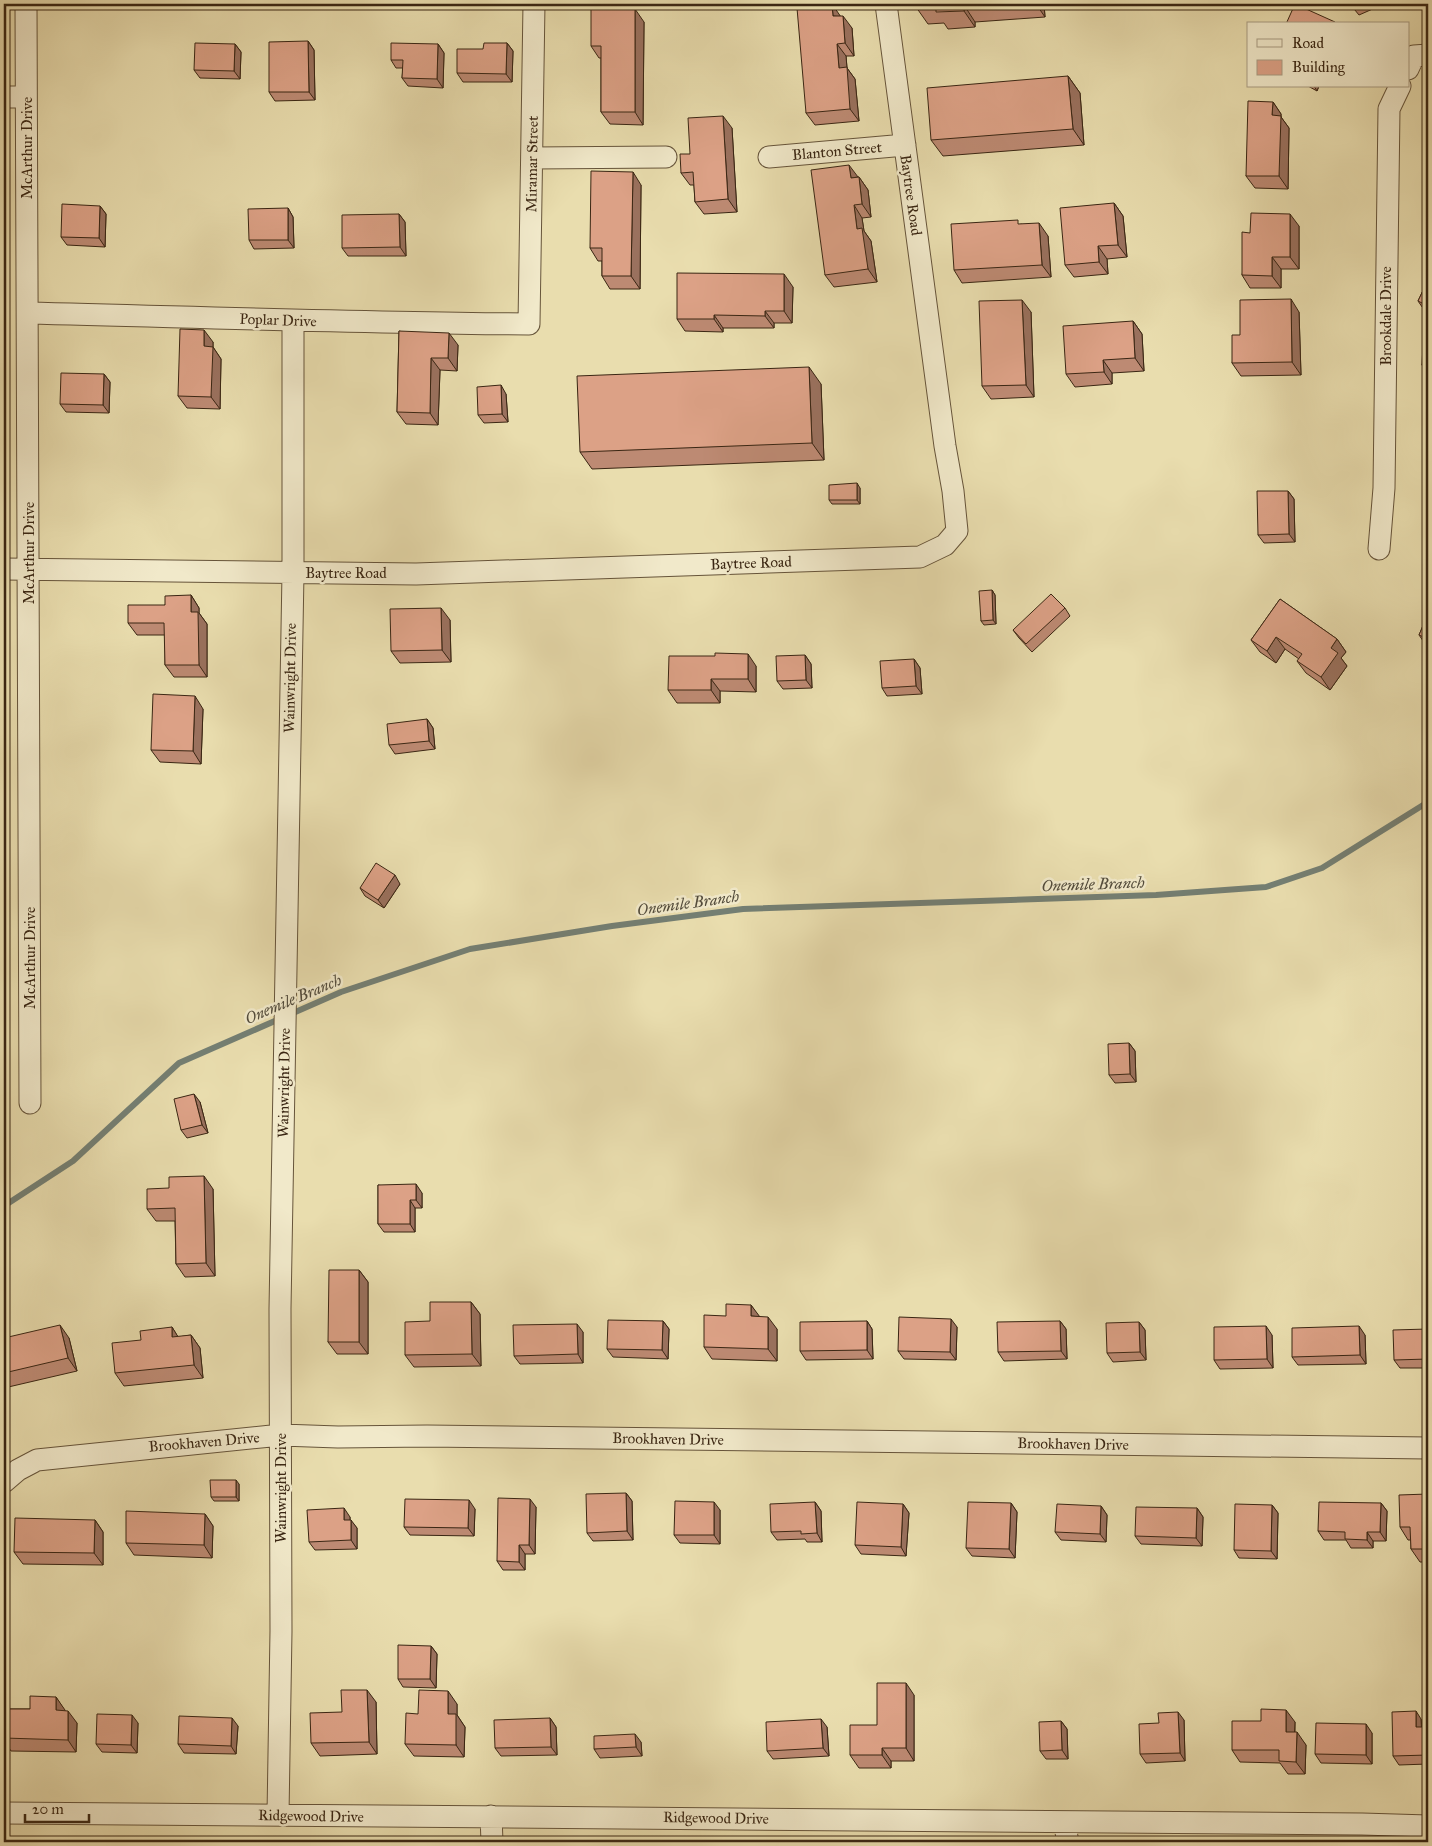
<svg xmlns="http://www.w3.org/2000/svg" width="1432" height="1846" font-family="'IM FELL Great Primer',serif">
<rect width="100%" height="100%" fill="#e9ddae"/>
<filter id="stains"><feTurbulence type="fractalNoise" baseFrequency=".004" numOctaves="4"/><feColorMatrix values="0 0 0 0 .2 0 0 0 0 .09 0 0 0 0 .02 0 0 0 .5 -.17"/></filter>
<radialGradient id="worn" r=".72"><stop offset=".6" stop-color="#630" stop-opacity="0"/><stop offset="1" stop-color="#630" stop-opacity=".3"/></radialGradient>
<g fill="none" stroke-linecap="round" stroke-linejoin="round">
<path stroke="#747f73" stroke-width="6" d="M4 1206 73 1161 179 1063 341 992 470 949 612 926 743 909 1156 895 1266 887 1322 868 1428 802"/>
<defs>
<path id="street" d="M26 4 30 1103
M1408 69 1414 56 1428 55
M4 97H26
M769 157 905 145
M532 158 666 157
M28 313C195 317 362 323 529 324L534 4
M1379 549 1384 488 1389 109 1400 86
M4 569 416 574 920 557 945 545 957 531 953 491 945 446 886 4
M4 1482 18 1470 37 1460 281 1435 338 1437 427 1436 1428 1448
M4 1813 1362 1824 1428 1826
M278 1815 281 1631 280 1309 293 573V320
M491 1816 492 1842
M1064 1822 1068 1842"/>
</defs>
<use href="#street" stroke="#66543a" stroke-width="23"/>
<use href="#street" stroke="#f1e9ca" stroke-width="21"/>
</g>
<path fill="#bd8a73" stroke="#3a2613" d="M603 4H645V5L604 4Z
M916 4H1044L1045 17 975 22V27L948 29 944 23 928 24 916 7Z
M1350 4H1384L1359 15Z
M840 16 852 28 854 56H846L847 68 855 79 859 121 815 125 806 113Z
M644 22 643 125 610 124 601 112V58H599L591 46Z
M308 41 314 50 315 100 275 101 269 92Z
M507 43 513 51 512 82H463L457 73 483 49Z
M235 44 241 52 240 79 200 78 194 70Z
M438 44 444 53 443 88 408 86 402 78 403 68H396L391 60Z
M1068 76 1080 93 1084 145 943 156 931 140Z
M1308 86H1319L1317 91Z
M1273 102 1281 114V117L1289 128 1288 189 1255 188 1246 176Z
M732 128 737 212 704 214 695 202 694 185H690L681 173 690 154Z
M858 177H859L868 190 871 217 862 218 864 231 871 241 877 282 834 287 825 275Z
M641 185 640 289H610L602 276V261H598L590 248Z
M1114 203 1123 216 1127 257 1107 259 1108 274 1074 277 1065 265Z
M100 206 106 214 105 247 67 245 61 237Z
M288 208 293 217 294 248 254 249 249 240Z
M399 214 405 222 406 256H348L342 248Z
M1021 224 1048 236 1051 277 962 283 954 270Z
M1299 226V269H1281V288H1250L1242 275 1250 233Z
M1428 280V314H1427L1418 301Z
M793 287 792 323H774V328H723V332L685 331 677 319Z
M1031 312 1034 397 991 399 982 386Z
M1299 312 1301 375 1241 376 1232 363 1240 335Z
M1133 321 1142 334 1144 371 1112 373V384L1075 387 1066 374Z
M399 331 458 345 457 371 440 370 438 425 406 424 397 412Z
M213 342V347L221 359 220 409 187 408 178 396Z
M1428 346V374L1422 365Z
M104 374 110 382 109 413 66 412 60 404Z
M821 384 824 460 592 469 580 452Z
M506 394 508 422 484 423 478 415Z
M860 488V504H832L829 500Z
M1288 491 1294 499 1295 542 1264 543 1258 535Z
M992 590 995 595 996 624 984 625 981 621Z
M191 595 199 608V613L207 624V677H174L165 665V635H137L128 623 165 605Z
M1280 599 1337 639 1346 652 1341 658 1347 666 1330 690 1306 673 1297 661 1299 659 1285 649 1276 663 1260 652 1251 640Z
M1065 608 1070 616 1032 652 1019 638 1013 630Z
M1428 614V648L1419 635Z
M450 620 451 662 400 663 391 651Z
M805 655 811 664 812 688 783 689 777 681Z
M914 659 920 668 922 694 887 696 882 688Z
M756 666V692L720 691V703H677L668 690Z
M203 709 201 764 160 762 151 750Z
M427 719 433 728 435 749 395 754 389 745Z
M400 884 384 908 365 896 360 888Z
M1129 1043 1135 1051 1136 1082 1115 1083 1109 1075Z
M200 1102 208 1133 187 1138 181 1130Z
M378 1185 422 1193V1208H415V1232H384L378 1224Z
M213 1189 215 1276 185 1277 176 1264 175 1221H156L147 1209Z
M359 1270 368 1282V1354H337L328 1342Z
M471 1302 480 1314 481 1366 414 1367 405 1355 430 1321Z
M751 1305 759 1317 777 1329V1361L712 1359 704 1347 726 1316Z
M663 1321 669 1329 668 1359 613 1357 607 1349Z
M867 1321 872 1329 873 1359 806 1360 800 1351Z
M1060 1321 1066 1329 1067 1359 1004 1361 998 1352Z
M1139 1322 1145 1330 1146 1360 1113 1362 1107 1353Z
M172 1327 178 1337 191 1335 200 1348 203 1378 124 1386 115 1373 141 1340Z
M957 1327 956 1360 904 1359 898 1351Z
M1428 1329V1368H1400L1394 1360Z
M583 1332V1363L520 1364 514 1356Z
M1272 1335 1273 1368 1220 1369 1214 1360Z
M1365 1335 1366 1364 1298 1365 1292 1357Z
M4 1338H69L77 1371 4 1388Z
M239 1484V1501H214L211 1497Z
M626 1493 632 1501 633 1540 593 1541 587 1533Z
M1428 1494V1562H1420L1411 1549V1540H1408L1400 1527Z
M815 1502 821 1511 822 1542H807L805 1539 777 1540 771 1532Z
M1011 1503 1017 1512 1015 1558 972 1556 966 1548Z
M1381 1503 1387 1511 1386 1541H1373V1548H1351L1346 1540H1324L1318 1531Z
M903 1504 909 1513 906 1556 861 1554 855 1545Z
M1272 1505 1278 1513 1277 1559 1239 1558 1234 1550Z
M1101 1506 1107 1515 1106 1542 1061 1540 1055 1532Z
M536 1507 535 1554H525V1570H503L497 1561Z
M1197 1508 1203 1517 1202 1546 1141 1544 1135 1536Z
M475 1509 474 1536 410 1535 404 1527Z
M720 1510V1544L680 1543 674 1535Z
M205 1514 213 1526 212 1558 134 1555 126 1543Z
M350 1517V1520L357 1528V1549L315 1550 309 1542Z
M95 1520 103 1532V1565L23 1564 14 1552Z
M431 1646 437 1654 436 1688 403 1687 398 1679Z
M914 1695V1761H891V1768H859L850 1755 877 1725Z
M56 1697 65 1711 77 1723 76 1752 11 1751 4 1740V1709H30Z
M376 1702 377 1754 320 1756 311 1743 342 1712Z
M457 1704V1715L465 1727 464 1757 414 1756 405 1744 418 1714Z
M550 1718 556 1727 557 1755 501 1756 495 1748Z
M1421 1719 1422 1727H1428V1764L1399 1765 1393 1756Z
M1184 1720 1185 1761 1146 1763 1140 1754Z
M1061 1721 1067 1729 1068 1759H1046L1040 1751Z
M1295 1722V1732L1306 1745 1305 1774H1288L1280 1763 1240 1762 1232 1750Z
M138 1723 137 1753 102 1752 96 1744Z
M238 1726 236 1754 184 1753 178 1744Z
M827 1727 829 1756 773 1759 767 1751Z
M1372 1733V1764L1321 1763 1315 1754Z
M641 1742 642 1756 600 1758 594 1749Z"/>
<path fill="#9a715e" stroke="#3a2613" d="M832 4 841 17 833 16Z
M1036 4H1044L1045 17Z
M964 5 975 22V27L964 11Z
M635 9 644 22 643 125 635 112Z
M843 16 852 28 854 56 845 43Z
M308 41 314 50 315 100 309 92Z
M507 43 513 51 512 82 506 74Z
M235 44 241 52 240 79 234 71Z
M438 44 444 53 443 88 437 79Z
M837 44 846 56 847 68 855 79 859 121 850 109 839 68Z
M1068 76 1080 93 1084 145 1073 129Z
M1314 86H1319L1317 91Z
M1273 102 1281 114V117L1289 128 1288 189 1279 176 1272 115Z
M723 116 732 128 737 212 728 199Z
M849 165 858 177 851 178Z
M633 172 641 185 640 289 631 276Z
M859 177 868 190 871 217 862 204Z
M1114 203 1123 216 1127 257 1118 245Z
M854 205 862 218 864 231 871 241 877 282 868 269 857 229Z
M100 206 106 214 105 247 99 238Z
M288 208 293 217 294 248 288 240Z
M399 214 405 222 406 256 400 247Z
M1290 214 1299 226V269L1290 257Z
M1039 223 1048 236 1051 277 1042 265Z
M1098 246 1107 259 1108 274 1099 262Z
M1272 257 1281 269V288L1272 276Z
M784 274 793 287 792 323 784 311Z
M1291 299 1299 312 1301 375 1292 362Z
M1022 300 1031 312 1034 397 1026 385Z
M765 311 774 323V328L765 316Z
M714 315 723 328V332L714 319Z
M1133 321 1142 334 1144 371 1135 358Z
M204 330 213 342V347L221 359 220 409 211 397 204 346Z
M449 333 458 345 457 371 448 358Z
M431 358 440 370 438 425 430 413Z
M1103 360 1112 373V384L1104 372Z
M809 367 821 384 824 460 812 443Z
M104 374 110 382 109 413 103 405Z
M501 385 506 394 508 422 502 414Z
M857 483 860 488V504L857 500Z
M1288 491 1294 499 1295 542 1289 534Z
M992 590 995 595 996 624 993 620Z
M191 595 199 608V613L207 624V677L199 665 191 612Z
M441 608 450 620 451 662 442 650Z
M1276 637 1285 649 1276 663 1267 651Z
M1337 639 1346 652 1341 658 1347 666 1330 690 1321 677 1331 648Z
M748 654 756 666V692L748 679Z
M805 655 811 664 812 688 806 680Z
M914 659 920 668 922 694 916 686Z
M711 679 720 691V703L711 690Z
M195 696 203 709 201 764 193 751Z
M427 719 433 728 435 749 429 741Z
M395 875 400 884 384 908 378 900Z
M1129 1043 1135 1051 1136 1082 1130 1074Z
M194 1094 200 1102 208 1133 202 1125Z
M204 1176 213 1189 215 1276 206 1263Z
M416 1184 422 1193V1208L416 1200Z
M410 1200 415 1208V1232L410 1224Z
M359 1270 368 1282V1354L359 1342Z
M471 1302 480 1314 481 1366 472 1354Z
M751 1305 760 1317 751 1316Z
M768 1317 777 1329V1361L768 1349Z
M951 1319 957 1327 956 1360 950 1352Z
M663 1321 669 1329 668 1359 662 1350Z
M867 1321 872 1329 873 1359 867 1350Z
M1060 1321 1066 1329 1067 1359 1061 1351Z
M1139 1322 1145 1330 1146 1360 1140 1352Z
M577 1324 583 1332V1363L578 1354Z
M60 1325 69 1338 77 1371 68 1358Z
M1266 1326 1272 1335 1273 1368 1267 1359Z
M1359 1326 1365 1335 1366 1364 1360 1355Z
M172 1327 180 1340 172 1337Z
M191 1335 200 1348 203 1378 194 1365Z
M236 1480 239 1484V1501L236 1497Z
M626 1493 632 1501 633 1540 627 1531Z
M530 1499 536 1507 535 1554 529 1545Z
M469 1500 475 1509 474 1536 468 1528Z
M714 1502 720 1510V1544L714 1535Z
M815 1502 821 1511 822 1542 817 1533Z
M1011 1503 1017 1512 1015 1558 1009 1549Z
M1381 1503 1387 1511 1386 1541 1380 1532Z
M903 1504 909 1513 906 1556 901 1547Z
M1272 1505 1278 1513 1277 1559 1271 1551Z
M1101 1506 1107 1515 1106 1542 1100 1534Z
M344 1508 350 1517V1528L344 1520Z
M1197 1508 1203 1517 1202 1546 1196 1538Z
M205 1514 213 1526 212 1558 204 1545Z
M95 1520 103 1532V1565L94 1553Z
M351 1520 357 1528V1549L351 1540Z
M1367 1532 1373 1541V1548L1367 1540Z
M519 1545 525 1554V1570L519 1562Z
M431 1646 437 1654 436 1688 430 1679Z
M906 1683 914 1695V1761L906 1748Z
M367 1690 376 1702 377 1754 369 1742Z
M448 1691 457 1704V1715L465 1727 464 1757 456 1745 448 1714Z
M56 1697 65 1710 64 1723 56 1710Z
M1286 1710 1295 1722 1294 1744 1286 1732Z
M68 1711 77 1723 76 1752 68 1740Z
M1416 1711 1421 1719 1422 1736 1416 1727Z
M1178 1712 1184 1720 1185 1761 1180 1753Z
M132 1715 138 1723 137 1753 131 1745Z
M232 1718 238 1726 236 1754 231 1746Z
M550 1718 556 1727 557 1755 551 1747Z
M821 1719 827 1727 829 1756 823 1748Z
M1061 1721 1067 1729 1068 1759 1062 1750Z
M1366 1724 1372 1733V1764L1366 1755Z
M1297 1732 1306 1745 1305 1774 1296 1762Z
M635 1734 641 1742 642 1756 636 1747Z
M882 1748 891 1761V1768L882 1755Z"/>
<path fill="#dca186" stroke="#3a2613" d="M832 4 833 16H843L845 43 837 44 839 68 847 67 850 109 806 113 797 8Z
M916 4H983L964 5V11L936 12V6L916 7Z
M1295 4 1335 22 1334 24H1286Z
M591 9H635V112H601V46H591Z
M308 41 309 92H269V42Z
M195 43 235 44 234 71 194 70Z
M391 43 438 44 437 79 402 78 403 60H391Z
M484 43H507L506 74 457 73V49H483Z
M1068 76 1073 129 931 140 927 88Z
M1248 101 1273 102 1272 115 1281 116 1279 176H1246Z
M723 116 728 199 695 202 693 172 681 173 680 154H690L688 118Z
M849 165 851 178 859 177 862 204 854 205 857 229 862 228 868 269 825 275 811 170Z
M591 171 633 172 631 276H602V248H590Z
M1114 203 1118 245 1098 246 1099 262 1065 265 1060 208Z
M62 204 100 206 99 238 61 237Z
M288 208V240H249L248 209Z
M1251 213 1290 214V257H1272V276L1242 275V232L1250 233Z
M399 214 400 247 342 248V215Z
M1018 220V224L1039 223 1042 265 954 270 951 224Z
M677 273 784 274V311H765V316L714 315V319H677Z
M1428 280V306L1418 301Z
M1291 299 1292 362 1232 363V335H1240V300Z
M1022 300 1026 385 982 386 979 301Z
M1133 321 1135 358 1103 360 1104 372 1066 374 1063 326Z
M180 329 204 330V346L213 347 211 397 178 396Z
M399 331 449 333 448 358H431L430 413 397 412Z
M1423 345 1428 346V365H1422Z
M809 367 812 443 580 452 577 376Z
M61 373 104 374 103 405 60 404Z
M501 385 502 414 478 415 477 387Z
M857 483V500H829V485Z
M1257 491H1288L1289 534 1258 535Z
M992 590 993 620 981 621 979 591Z
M1051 594 1065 608 1026 644 1013 630Z
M191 595V612H198L199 665H165L164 623H128V605H165V596Z
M1280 599 1337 639 1331 648 1338 653 1321 677 1297 661 1302 654 1276 637 1267 651 1251 640Z
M441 608 442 650 391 651 390 609Z
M1428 614V639L1419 635Z
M715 653 748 654V679H711V690H668L669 656H715Z
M805 655 806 680 777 681 776 656Z
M914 659 916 686 882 688 880 661Z
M153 694 195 696 193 751 151 750Z
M427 719 429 741 389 745 387 724Z
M376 863 395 875 378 900 360 888Z
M1129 1043 1130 1074 1109 1075 1108 1044Z
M194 1094 202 1125 181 1130 174 1099Z
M204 1176 206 1263 176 1264 175 1208 147 1209V1189L169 1188V1177Z
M416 1184V1200H410V1224H378V1185Z
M329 1270H359V1342H328Z
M430 1302H471L472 1354 405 1355V1322L430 1321Z
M726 1304 751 1305V1316L768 1317V1349L704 1347V1315L726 1316Z
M899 1317 951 1319 950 1352 898 1351Z
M608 1320 663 1321 662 1350 607 1349Z
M867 1321V1350L800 1351V1322Z
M1060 1321 1061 1351 998 1352 997 1322Z
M1139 1322 1140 1352 1107 1353 1106 1323Z
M577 1324 578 1354 514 1356 513 1325Z
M60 1325 68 1358 4 1373V1338Z
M1266 1326 1267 1359 1214 1360V1327Z
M1359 1326 1360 1355 1292 1357V1328Z
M172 1327V1337L191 1335 194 1365 115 1373 112 1343 141 1340 140 1331Z
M1428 1329V1359L1394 1360 1393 1330Z
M210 1480H236V1497H211Z
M626 1493 627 1531 587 1533 586 1494Z
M1428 1494V1549H1411L1410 1527H1400L1399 1495Z
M498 1498 530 1499 529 1545H519V1562L497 1561Z
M405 1499 469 1500 468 1528 404 1527Z
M675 1501 714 1502V1535H674Z
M815 1502 817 1533 801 1534V1531L771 1532 770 1504Z
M857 1502 903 1504 901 1547 855 1545Z
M968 1502 1011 1503 1009 1549 966 1548Z
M1319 1502 1381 1503 1380 1532H1367V1540L1345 1539V1532L1318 1531Z
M1057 1504 1101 1506 1100 1534 1055 1532Z
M1235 1504 1272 1505 1271 1551 1234 1550Z
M1136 1507 1197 1508 1196 1538 1135 1536Z
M344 1508V1520H351V1540L309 1542 307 1510Z
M126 1511 205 1514 204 1545 126 1543Z
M15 1518 95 1520 94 1553 14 1552Z
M398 1645 431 1646 430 1679H398Z
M877 1683H906V1748H882V1755H850V1725H877Z
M341 1690H367L369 1742 311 1743 310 1713 342 1712Z
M419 1690 448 1691V1714H456V1745L405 1744 406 1713 418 1714Z
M30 1696 56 1697V1710L68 1711V1740L4 1738V1709H30Z
M1261 1709 1286 1710V1732H1297L1296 1762 1279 1761V1750H1232V1721H1261Z
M1416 1711V1727H1428V1755L1393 1756 1392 1712Z
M1178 1712 1180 1753 1140 1754 1139 1724 1159 1723 1158 1713Z
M97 1714 132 1715 131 1745 96 1744Z
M179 1716 232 1718 231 1746 178 1744Z
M550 1718 551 1747 495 1748 494 1720Z
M821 1719 823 1748 767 1751 766 1722Z
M1061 1721 1062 1750 1040 1751 1039 1722Z
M1316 1723 1366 1724V1755L1315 1754Z
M635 1734 636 1747 594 1749V1736Z"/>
<g text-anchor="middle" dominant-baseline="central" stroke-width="5" stroke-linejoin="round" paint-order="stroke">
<g font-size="15" fill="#3a2613" stroke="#f1e9ca">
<text transform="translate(27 148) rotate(-90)">McArthur Drive</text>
<text transform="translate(837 151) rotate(-5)">Blanton Street</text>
<text transform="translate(532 164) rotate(-89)">Miramar Street</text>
<text transform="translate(911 195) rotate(82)">Baytree Road</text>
<text transform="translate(1386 316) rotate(-90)">Brookdale Drive</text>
<text transform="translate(278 320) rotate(2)">Poplar Drive</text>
<text transform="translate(29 553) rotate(-90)">McArthur Drive</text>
<text transform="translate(751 563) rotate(-2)">Baytree Road</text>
<text x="346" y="573">Baytree Road</text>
<text transform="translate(290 678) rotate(-89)">Wainwright Drive</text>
<text transform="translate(30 958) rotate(-90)">McArthur Drive</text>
<text transform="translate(284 1083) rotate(-89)">Wainwright Drive</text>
<text transform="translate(668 1439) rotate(1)">Brookhaven Drive</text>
<text transform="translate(204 1442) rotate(-5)">Brookhaven Drive</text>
<text transform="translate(1073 1444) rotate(1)">Brookhaven Drive</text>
<text transform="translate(281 1488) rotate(-90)">Wainwright Drive</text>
<text transform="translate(311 1816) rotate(1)">Ridgewood Drive</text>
<text transform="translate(716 1818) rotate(1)">Ridgewood Drive</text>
</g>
<g font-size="16" font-style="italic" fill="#524b3b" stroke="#f1e9ca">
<text transform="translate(1093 884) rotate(-2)">Onemile Branch</text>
<text transform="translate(688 903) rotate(-8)">Onemile Branch</text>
<text transform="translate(293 999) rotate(-23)">Onemile Branch</text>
</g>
</g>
<rect width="1432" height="1846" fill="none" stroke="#e9ddae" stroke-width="20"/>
<rect x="5" y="5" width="1422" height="1836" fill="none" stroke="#3a2613" stroke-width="2.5"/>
<rect x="10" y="10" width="1412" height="1826" fill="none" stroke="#3a2613"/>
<rect x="1247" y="22" width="162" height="65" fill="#f1e9ca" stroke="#a89b81"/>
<rect x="1257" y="39" width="25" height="8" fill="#f1e9ca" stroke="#a89b81"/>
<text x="1292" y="48" font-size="15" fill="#3a2613">Road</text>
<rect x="1257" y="60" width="25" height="15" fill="#dca186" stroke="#a89b81"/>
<text x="1292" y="72" font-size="15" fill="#3a2613">Building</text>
<path d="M25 1814v8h64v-8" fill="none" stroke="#3a2613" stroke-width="2.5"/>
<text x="32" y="1814" font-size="15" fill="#3a2613" stroke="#f1e9ca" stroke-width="4" paint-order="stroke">20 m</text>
<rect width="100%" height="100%" filter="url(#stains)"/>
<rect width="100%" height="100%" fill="url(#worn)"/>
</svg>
